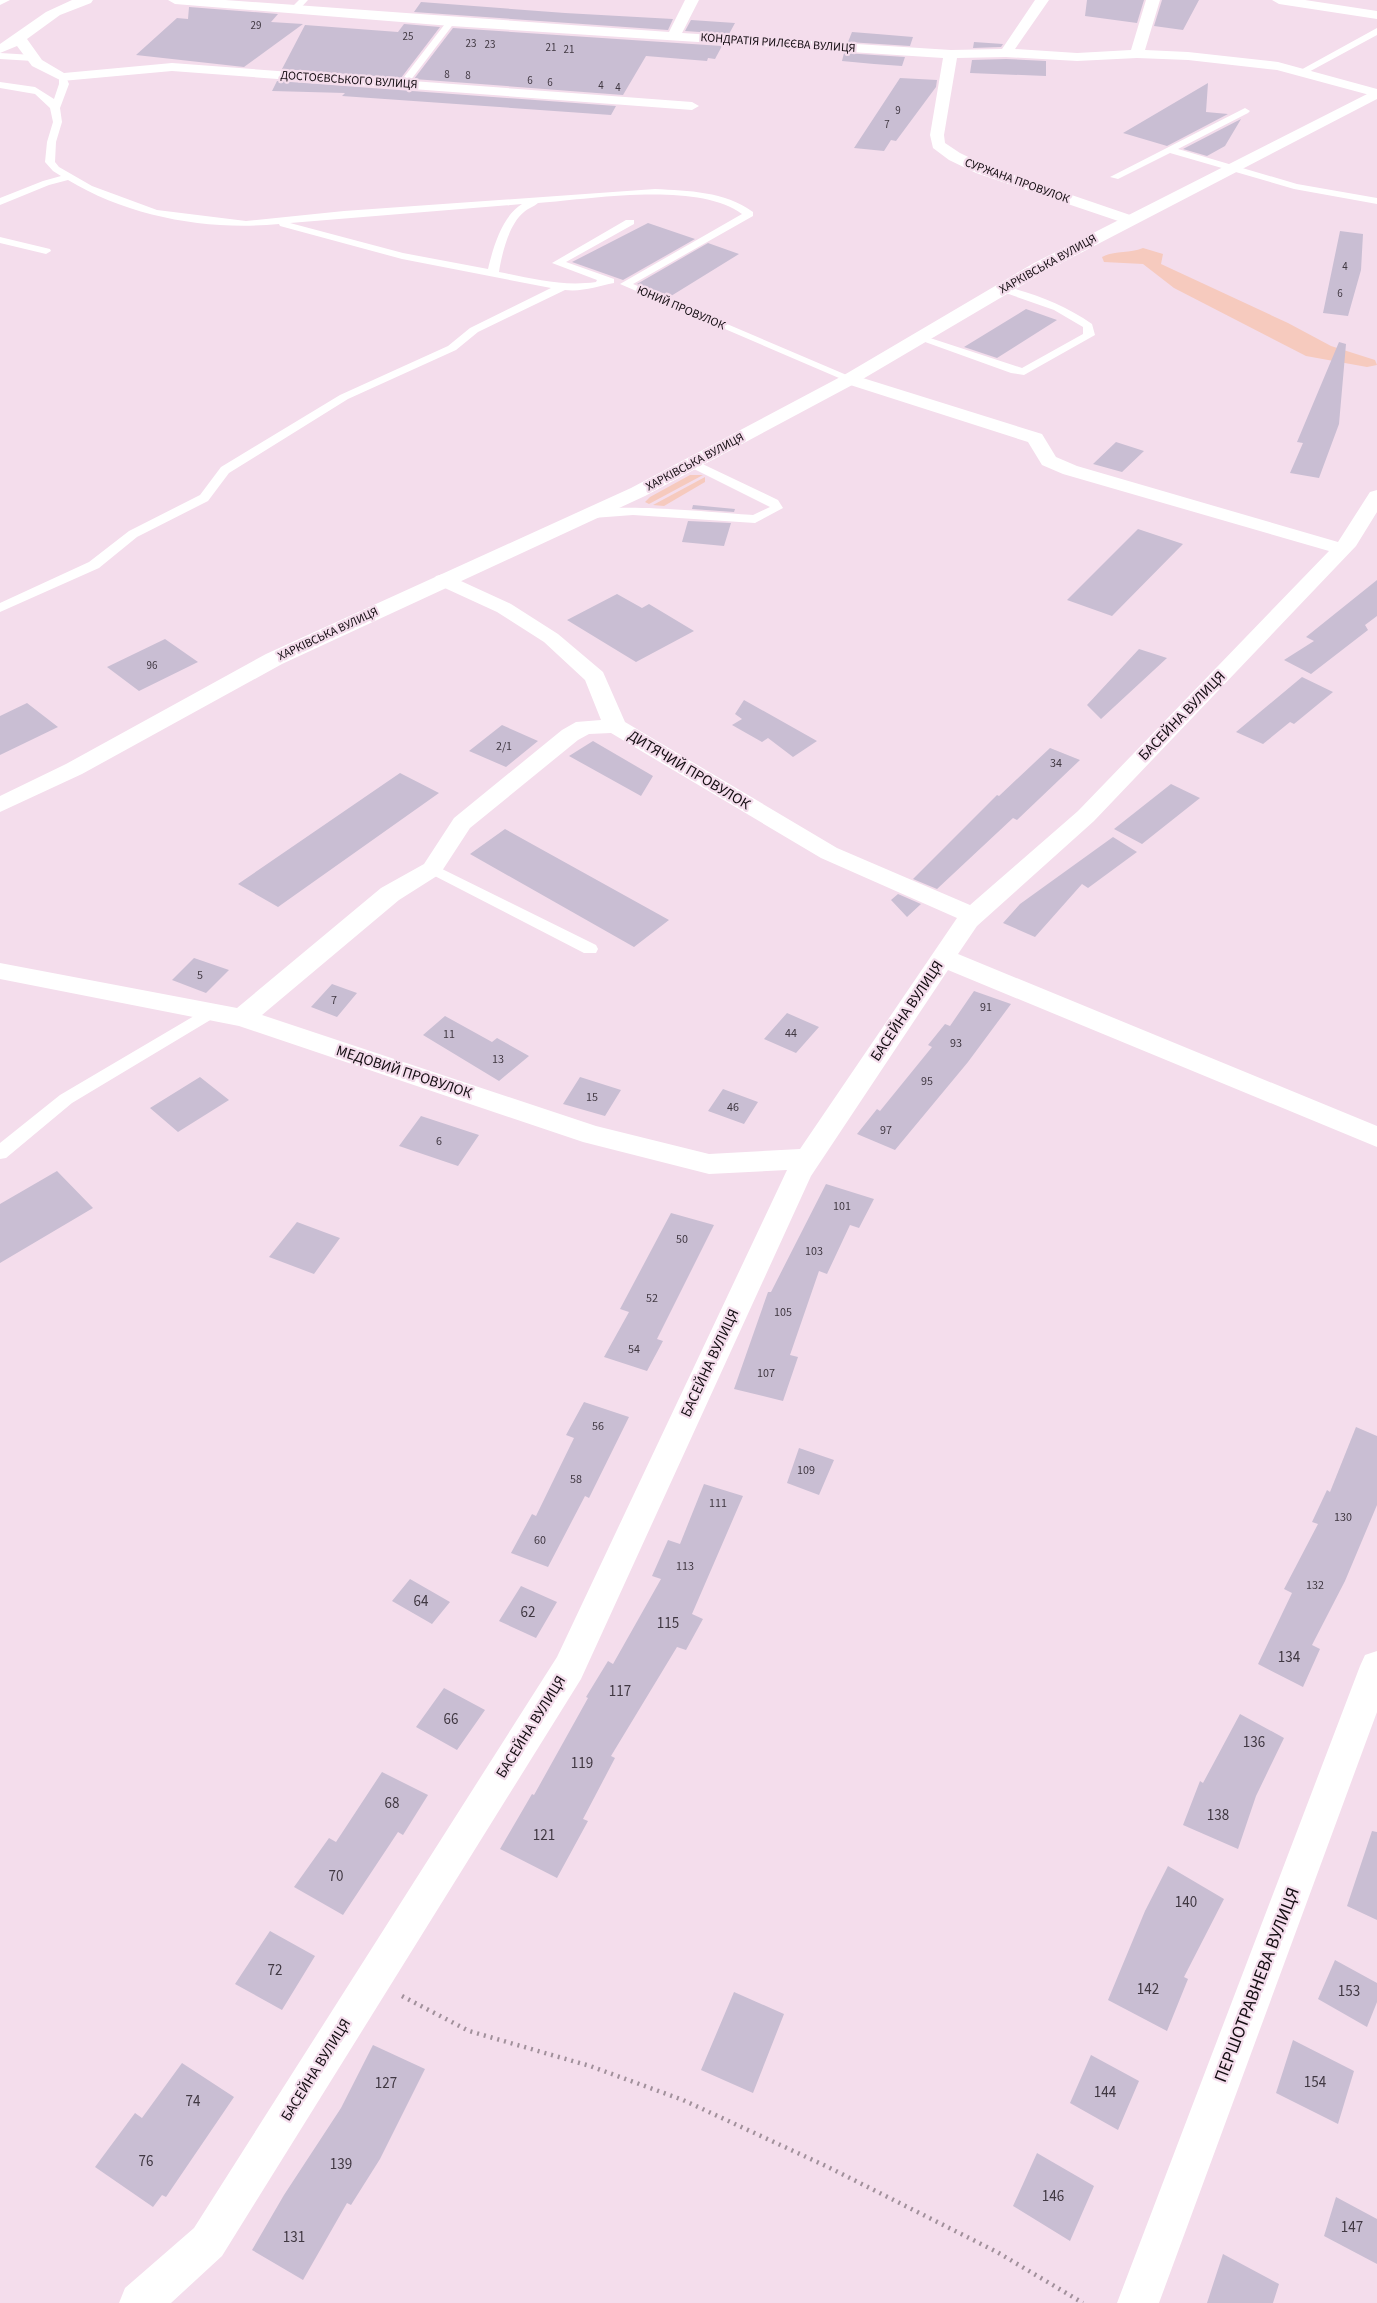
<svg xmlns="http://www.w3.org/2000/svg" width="1377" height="2303" font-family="'Source Sans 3',sans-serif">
<rect width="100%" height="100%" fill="#f4ddec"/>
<path fill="#f6cabe" d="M1143 248 1163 254 1161 264 1288 323 1331 346 1375 360 1377 365 1367 367 1306 356 1174 288 1143 264 1104 262 1102 257C1115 250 1129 254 1143 248Z
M690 475H703L649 504 645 502 650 497Z
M705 477V482L664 506 653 505Z"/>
<path fill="#c9bed3" d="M1087 0H1144L1137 23 1085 16Z
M1162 0H1199L1183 30 1154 26Z
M421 2 565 13 673 19 668 30 414 12Z
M189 7 278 14 271 22 303 24 244 67 136 55 177 18 188 19Z
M691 20 735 23 729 34 685 31Z
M404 24 440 27 401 78 282 69 305 25 398 32Z
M453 28 722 46 715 59 708 58 707 61 646 56 623 95 414 79Z
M852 32 877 34 913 37 910 46 848 42Z
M974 42 1003 44 1001 47 973 48Z
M844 53 905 57 902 66 874 64 842 61Z
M1006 59 1046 61V76L970 73 972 60Z
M900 78 937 80 936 87 896 141 891 140 884 151 854 148Z
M277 81 616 106 611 115 342 96 345 93 272 91Z
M1208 83 1206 112 1228 114 1167 146 1123 133Z
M1241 119 1225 146 1207 156 1183 149Z
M648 223 695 239 623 280 572 262Z
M1340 231 1363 234 1361 270 1348 316 1323 313Z
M708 243 739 254 671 296 637 284Z
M1026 309 1057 320 997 358 964 347Z
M1339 342 1346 344 1339 424 1319 478 1290 473 1303 443 1297 442Z
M1116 442 1144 451 1122 472 1093 464Z
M693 505 735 509 734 512 692 509Z
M688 521 731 523 724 546 682 542Z
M1138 529 1183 544 1112 616 1067 600Z
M1377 580V616L1365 625 1368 630 1311 674 1284 660 1314 641 1306 637Z
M617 594 642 608 649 604 694 631 636 662 567 620Z
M165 639 198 662 139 691 107 667Z
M1139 649 1167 658 1101 719 1087 705Z
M1302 677 1333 692 1294 724 1290 722 1263 744 1236 732Z
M744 700 760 709 817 741 793 757 768 738 762 742 732 725 742 719 735 714Z
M27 703 58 727 0 755V716Z
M502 725 538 741 506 767 469 751Z
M593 741 653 776 641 796 569 756Z
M1050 748 1080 760 1017 820 1013 818 937 889 913 879 997 795 999 796Z
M400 773 439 793 278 907 238 884Z
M1171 784 1200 798 1142 844 1114 829Z
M505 829 669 920 634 947 470 854Z
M1113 837 1137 852 1088 888 1082 884 1035 937 1003 923 1020 904Z
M898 894 921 904 907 917 891 900Z
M194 958 229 970 206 993 172 980Z
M332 984 357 993 337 1017 311 1007Z
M974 991 1011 1004 968 1062 895 1150 857 1134 877 1109 880 1111 932 1047 928 1045 945 1024 950 1026Z
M787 1013 819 1027 796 1053 764 1039Z
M445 1016 492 1042 497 1038 529 1056 499 1081 423 1035Z
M200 1077 229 1100 178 1132 150 1108Z
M580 1077 621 1090 605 1116 563 1104Z
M723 1089 758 1102 744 1124 708 1111Z
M421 1116 479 1135 458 1166 399 1146Z
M57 1171 93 1208 0 1263V1204Z
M826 1184 874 1199 859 1228 850 1225 827 1274 819 1271 790 1355 798 1357 783 1401 734 1389 768 1292H771Z
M671 1213 714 1225 657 1339 663 1341 647 1371 604 1357 629 1312 620 1309Z
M297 1222 340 1238 314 1274 269 1257Z
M584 1402 629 1417 589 1498 585 1496 548 1567 511 1553 532 1514 536 1516 574 1438 566 1435Z
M1356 1427 1377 1436V1505L1345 1581 1312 1645 1320 1649 1303 1687 1258 1664 1292 1593 1284 1589 1318 1524 1312 1522 1327 1490 1330 1492Z
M799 1448 834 1460 819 1495 787 1483Z
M704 1484 743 1496 692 1614 703 1619 686 1650 677 1647 611 1756 615 1758 583 1819 588 1821 557 1878 500 1849 532 1794 534 1795 588 1698 586 1697 608 1661 613 1664 661 1579 652 1576 668 1540 680 1544Z
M410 1579 450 1602 432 1624 392 1601Z
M521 1586 557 1602 536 1638 499 1621Z
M444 1688 485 1710 457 1750 416 1727Z
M1240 1714 1284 1738 1256 1796 1238 1849 1183 1825 1200 1781 1203 1783Z
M382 1772 428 1795 403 1835 398 1832 343 1915 294 1887 329 1838 336 1842Z
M1372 1831 1377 1832V1920L1347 1906Z
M1168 1866 1224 1899 1184 1977 1188 1979 1167 2031 1108 2000 1145 1911Z
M270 1931 315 1956 282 2010 235 1984Z
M1335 1960 1377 1983V2002L1367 2027 1318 1999Z
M734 1992 784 2014 753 2093 701 2070Z
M1293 2040 1354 2071 1338 2124 1276 2093Z
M373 2045 425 2069 380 2159 351 2205 347 2203 303 2280 252 2250 284 2195 341 2108Z
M1091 2055 1139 2081 1118 2130 1070 2103Z
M182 2063 234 2097 166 2197 162 2195 153 2207 95 2167 135 2113 142 2118Z
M1037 2153 1094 2186 1070 2241 1013 2206Z
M1336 2197 1377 2219V2264L1324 2236Z
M1223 2254 1279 2284 1273 2303H1207Z"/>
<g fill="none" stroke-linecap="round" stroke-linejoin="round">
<path stroke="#a1909b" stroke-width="4.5" stroke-dasharray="2 5" stroke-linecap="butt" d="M402 1996 469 2031 590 2066 683 2100 828 2167 997 2252 1083 2303"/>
<path fill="#fff" fill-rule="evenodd" d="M299 0H308L297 12H291V8Z
M448 20 455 22 407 85H401V81Z
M1377 28V35L1305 74 1297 72Z
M0 53 33 55 37 58 33 61 0 59Z
M59 75H65L69 84 60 108 62 122 56 142 55 162 59 167 92 186 157 210 246 221 344 211 655 189C689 191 724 191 753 212V216L633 284 856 379 850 382 846 381 620 284 742 214C697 181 592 199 538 203 534 207 528 208 524 212 509 224 502 253 499 272 531 278 562 287 596 282L597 280 552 263 626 220H634V224L566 262 614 279V283C598 286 583 292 565 290L478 332 456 350 348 399 229 473 208 501 137 537 99 568 0 612V603L89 562 129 531 200 495 221 467 340 395 448 346 470 328 551 288 402 259 280 226 279 224C208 231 129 217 68 180L49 185 0 205V198L43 181 61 176 53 171 45 162 47 142 53 122 50 108 35 94 0 88V82L35 87 54 99 59 84ZM522 204C502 216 493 248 488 269L403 253 290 223Z
M1245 108 1250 111 1248 113 1178 149 1297 184 1377 198V204L1294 189 1170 153 1118 179 1110 177Z
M0 237 50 249 51 251 46 254 0 243Z
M1004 286C1035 294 1065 305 1092 324L1095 335 1024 375 1011 373 914 338 920 335 924 336 1022 368 1083 334V327L1054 310 1000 291 999 289Z
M692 459 778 500 783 508 755 523 633 515 593 518 587 514C599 500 729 514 753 515L770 507 688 466 686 463Z
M432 864 596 945 598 949 596 953H584L427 872 424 869 427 866Z
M211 1006 217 1008 219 1012 217 1016 72 1103 6 1158 0 1159V1143L60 1095Z"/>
<path fill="#fff" fill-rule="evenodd" d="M0 0H10L0 5Z
M72 0H93L91 3 60 15 27 39 42 60 64 73 172 63 692 102 699 106 692 110 172 71 62 81 32 66 17 46 0 53V44L46 12Z
M168 0H225L669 32 685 0H699L682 33 951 50 1002 49 1035 0H1049L1015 49 1077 53 1131 50 1146 0H1160L1145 50 1188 52 1278 62 1377 89V97L1277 70 1188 60 1137 58 1077 61 1006 57 957 58 944 135 945 143 960 153 987 166 1136 217 1138 220 1130 225 976 173 949 160 933 148 930 135 943 58 451 26 175 4Z
M1272 0H1305L1377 11V19L1279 4Z
M850 374 1042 434 1056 457 1077 466 1338 542 1370 492 1377 490V512L1356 546 1094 821 977 926 958 954 1377 1126V1147L948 970 811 1176 581 1679 222 2256 171 2303H119L125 2288 194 2228 557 1657 787 1170 709 1174 583 1142 239 1026 0 979V963L237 1008 381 888 424 864 454 818 562 730 576 722 601 720 585 680 544 642 497 612 436 584 433 580 436 576 443 574 450 576 511 604 558 634 603 672 625 722 837 848 970 905 1078 811 1329 551 1063 474 1042 465 1028 442 844 383 841 379 844 375ZM611 733 821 858 957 918 800 1149 709 1154 596 1126 262 1015 399 900 440 874 470 828 578 740 589 734Z
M1377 1651V1712L1159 2303H1117L1360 1666 1365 1655Z"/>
<path fill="#fff" fill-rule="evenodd" d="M1377 89V99L1046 271 856 383 645 496 282 664 82 774 0 812V796L66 764 266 654 631 488 844 375 1034 263Z"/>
</g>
<g text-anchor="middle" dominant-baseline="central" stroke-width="4.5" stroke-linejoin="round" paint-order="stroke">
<g font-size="11" fill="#403842">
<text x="256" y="25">29</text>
<text x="408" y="36">25</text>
<text x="471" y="43">23</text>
<text x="490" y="44">23</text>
<text x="551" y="47">21</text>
<text x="569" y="49">21</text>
<text x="447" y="74">8</text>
<text x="468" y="75">8</text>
<text x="530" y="80">6</text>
<text x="550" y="82">6</text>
<text x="601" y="85">4</text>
<text x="618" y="87">4</text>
<text x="898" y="110">9</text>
<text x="887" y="124">7</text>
<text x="1345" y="266">4</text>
<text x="1340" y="293">6</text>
<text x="152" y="665">96</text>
</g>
<g font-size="12" fill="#130c11" stroke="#f4ddec">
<text transform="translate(778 43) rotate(4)">КОНДРАТІЯ РИЛЄЄВА ВУЛИЦЯ</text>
<text transform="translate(349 80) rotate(4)">ДОСТОЄВСЬКОГО ВУЛИЦЯ</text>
<text transform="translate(1017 181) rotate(20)">СУРЖАНА ПРОВУЛОК</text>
<text transform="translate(1048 264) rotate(-29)">ХАРКІВСЬКА ВУЛИЦЯ</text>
<text transform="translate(681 308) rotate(23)">ЮНИЙ ПРОВУЛОК</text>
<text transform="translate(695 462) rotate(-28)">ХАРКІВСЬКА ВУЛИЦЯ</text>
<text transform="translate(328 634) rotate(-25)">ХАРКІВСЬКА ВУЛИЦЯ</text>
</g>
<g font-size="12" fill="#403842">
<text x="504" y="746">2/1</text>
<text x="1056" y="763">34</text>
<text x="200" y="975">5</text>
<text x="334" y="1000">7</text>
<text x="986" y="1007">91</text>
<text x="791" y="1033">44</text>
<text x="449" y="1034">11</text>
<text x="956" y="1043">93</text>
<text x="498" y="1059">13</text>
<text x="927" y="1081">95</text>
<text x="592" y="1097">15</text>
<text x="733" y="1107">46</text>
<text x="886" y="1130">97</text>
<text x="439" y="1141">6</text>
<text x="842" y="1206">101</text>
<text x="682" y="1239">50</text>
<text x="814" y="1251">103</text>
<text x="652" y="1298">52</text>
<text x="783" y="1312">105</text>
<text x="634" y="1349">54</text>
<text x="766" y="1373">107</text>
<text x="598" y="1426">56</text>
<text x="806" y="1470">109</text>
<text x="576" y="1479">58</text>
<text x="718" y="1503">111</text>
<text x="1343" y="1517">130</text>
<text x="540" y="1540">60</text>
<text x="685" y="1566">113</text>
<text x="1315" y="1585">132</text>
</g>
<g font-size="15" fill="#130c11" stroke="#f4ddec">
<text transform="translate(1182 716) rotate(-46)">БАСЕЙНА ВУЛИЦЯ</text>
<text transform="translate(689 770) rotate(31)">ДИТЯЧИЙ ПРОВУЛОК</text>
<text transform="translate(907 1011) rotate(-56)">БАСЕЙНА ВУЛИЦЯ</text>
<text transform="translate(404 1072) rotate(18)">МЕДОВИЙ ПРОВУЛОК</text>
<text transform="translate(710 1363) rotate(-65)">БАСЕЙНА ВУЛИЦЯ</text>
<text transform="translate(531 1727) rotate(-58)">БАСЕЙНА ВУЛИЦЯ</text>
<text transform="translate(316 2070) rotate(-58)">БАСЕЙНА ВУЛИЦЯ</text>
</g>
<g font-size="15" fill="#403842">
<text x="421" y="1601">64</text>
<text x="528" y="1612">62</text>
<text x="668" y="1623">115</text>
<text x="1289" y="1657">134</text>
<text x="620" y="1691">117</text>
<text x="451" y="1719">66</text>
<text x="1254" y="1742">136</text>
<text x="582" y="1763">119</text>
<text x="392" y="1803">68</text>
<text x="1218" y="1815">138</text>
<text x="544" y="1835">121</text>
<text x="336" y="1876">70</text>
<text x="1186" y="1902">140</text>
<text x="275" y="1970">72</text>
<text x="1148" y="1989">142</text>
<text x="1349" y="1991">153</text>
<text x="1315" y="2082">154</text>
<text x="386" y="2083">127</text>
<text x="1105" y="2092">144</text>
<text x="193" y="2101">74</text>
<text x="146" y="2161">76</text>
<text x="341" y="2164">139</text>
<text x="1053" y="2196">146</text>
<text x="1352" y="2227">147</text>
<text x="294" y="2237">131</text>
</g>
<g font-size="18" fill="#130c11" stroke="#f4ddec">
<text transform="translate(1257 1985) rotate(-69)">ПЕРШОТРАВНЕВА ВУЛИЦЯ</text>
</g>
</g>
</svg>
